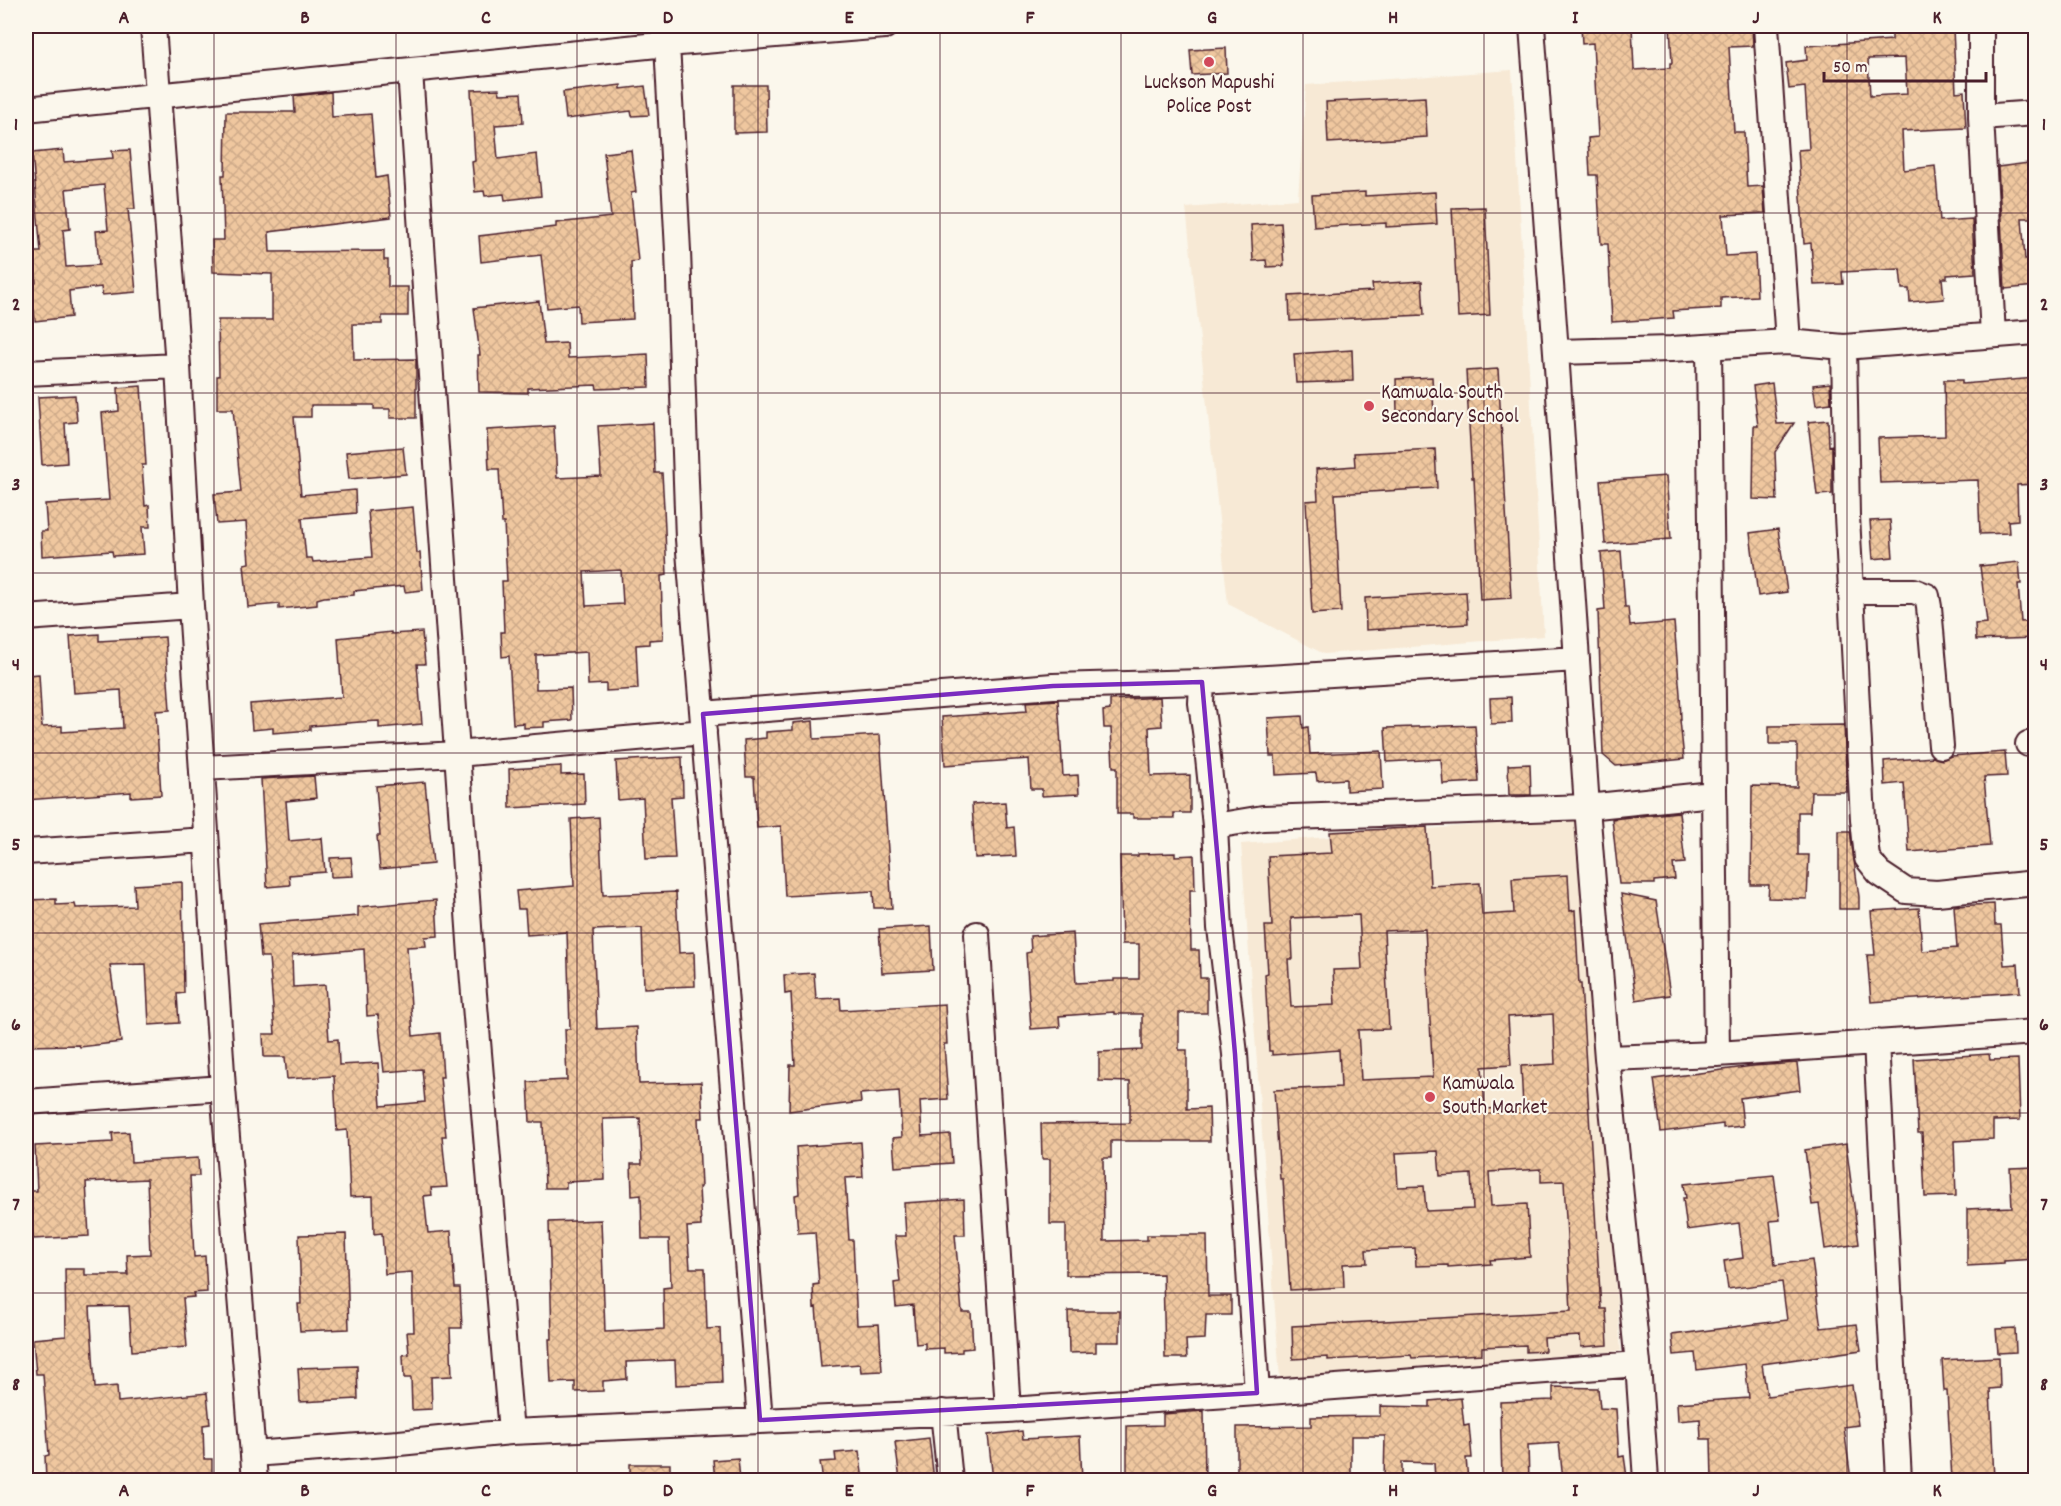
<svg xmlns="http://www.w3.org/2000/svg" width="2061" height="1506" font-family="Dekko,sans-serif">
<defs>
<pattern id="building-cross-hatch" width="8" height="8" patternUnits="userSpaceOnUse" patternTransform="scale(1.5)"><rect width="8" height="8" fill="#efc79f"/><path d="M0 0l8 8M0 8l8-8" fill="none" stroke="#ceaa89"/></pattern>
</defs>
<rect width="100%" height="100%" fill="#fbf7ec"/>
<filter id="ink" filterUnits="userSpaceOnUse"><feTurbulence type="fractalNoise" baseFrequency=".0167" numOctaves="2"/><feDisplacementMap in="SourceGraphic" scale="12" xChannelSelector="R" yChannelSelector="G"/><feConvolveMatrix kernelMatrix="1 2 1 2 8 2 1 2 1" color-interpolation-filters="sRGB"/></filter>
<g filter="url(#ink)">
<path fill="#f7e9d5" d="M1512 70 1544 636 1324 654 1228 604 1186 208 1298 199 1306 85Z
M1576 817 1621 1351 1280 1379 1241 844Z"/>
<path fill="url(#building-cross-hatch)" stroke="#4a1f2b" stroke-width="1.5" fill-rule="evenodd" d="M1581 26H1632L1634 70 1670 68V63H1672L1670 26H1752L1753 46 1729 47 1734 132H1744L1747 187 1763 186 1765 213 1723 215 1726 256 1755 254 1757 296 1721 298V308L1673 311 1674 318 1612 322 1608 244H1601L1597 175H1590L1588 138 1598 137 1593 43 1582 44Z
M1953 29 1956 92 1964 91 1966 128 1902 131 1904 170 1935 166 1940 221 1972 219 1975 273 1947 275V278H1942L1944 299 1910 302 1909 289H1902L1900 269 1842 272 1843 284 1814 285 1811 243 1804 244 1798 150 1809 149 1805 87 1789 89 1786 63 1807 60 1806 46 1892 40V32ZM1905 58 1907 94 1870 96 1868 59Z
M1226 48 1227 73 1192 75 1190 50Z
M621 85V89L645 86 649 115 632 116 631 111 566 119 563 92Z
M734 85H766L767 132 734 133Z
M499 89 500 94 521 93 523 123 495 125 498 159 537 154 541 196 505 200 504 194 485 196 484 191 475 192 472 162 475 161 471 90Z
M331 92 332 117 371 114 376 178 387 176 391 217 269 232 270 252 384 251V260H388V287H408V316H382V324H353L354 360 416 359V418H390V409H374V405H311V417H294L301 495 355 490 356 513 302 518 306 558H312L313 562 372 557 368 511 413 507 417 553H420L423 590 405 592 404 586 354 591V595L324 597 317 599V605L279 609V604L248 607 244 564 249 563 246 522 217 524 214 494 241 492 233 409H217V376H219L218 320H272V274L213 272 212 240H224L222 175H225L226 112H295L294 96Z
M1425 97 1427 137 1328 143 1326 102Z
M63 150 64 162 113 158 112 151 130 150 135 209H128L136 292 102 295 101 287 69 291 71 317 35 321 34 310 26 311V285L36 283 34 252H41L32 153ZM104 185 108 230 96 231 99 265 66 267 63 230 70 229 66 189Z
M631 150 636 192 631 193 638 261 631 262 633 319 579 322 578 305 547 308 541 255 481 262 479 236 556 227V223L611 217 604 153Z
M2036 162V218H2022L2025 259H2036V286L2005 289 1998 167Z
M1365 192V196L1435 192 1437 224 1386 227V223L1314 227 1312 195Z
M1485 207 1490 315 1458 317 1452 208Z
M1281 223 1284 266 1267 267 1266 260 1253 261 1251 225Z
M1422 281 1424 315 1290 321 1289 296 1373 291 1372 284Z
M539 301 544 344 567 343 568 358 648 354 649 387 597 389 596 385 528 388V393L479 392 478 355H480L474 308Z
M1352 350 1353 381 1296 383 1294 354Z
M1498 369 1511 598 1480 600 1474 478H1472L1466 371Z
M1432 377 1434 414 1415 415 1414 410 1397 411 1396 379Z
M2036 378V484L2017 485 2018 520 2008 521 2009 533 1980 534 1978 480 1880 483 1878 438 1945 436 1944 380H1962V384Z
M1772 383 1777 424 1794 423 1775 452 1777 500 1753 499 1754 426H1758L1753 386Z
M1830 383 1831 403 1816 405 1813 385Z
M141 386 146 465H142L145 506 149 505 150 527H142L144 554 113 556 112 551 42 556 41 531H47L45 504 109 500 102 413 119 411 118 388Z
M75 395 77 422 65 423 67 463 42 465 38 397Z
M1828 420 1829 446 1832 445V494L1817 495 1808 422Z
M653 423 655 473H662L664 508 667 575 661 576 663 639 649 640V644L636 645 638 689 606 691V684L588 685 587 652 536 655V689L571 688 572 720 544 722V727L524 728V723L513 724 509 656 502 657 501 632H504L502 581H507L504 523H502L499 469H489L487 430 554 426 557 478 601 476 598 426ZM621 570 623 604 586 606 584 572Z
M403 447 406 474 349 479 346 452Z
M1435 449 1437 488 1335 494 1341 612 1312 614 1306 501 1318 500 1316 469 1355 466 1354 453Z
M1666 476 1671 539 1605 544 1600 481Z
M1890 520 1893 557 1873 559 1870 521Z
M1778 529 1787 592 1758 596 1750 533Z
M1621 551 1625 607H1628L1630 626 1674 622 1680 694 1681 720H1680L1684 759 1616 766 1603 755 1598 611 1605 610 1601 553Z
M2019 562 2021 584H2018L2021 622 2036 621V638L1976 640 1975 624 1987 623 1980 566Z
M1466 592 1468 624 1366 630 1365 598Z
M391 632V634L422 632 425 664H417L422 724 379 728V721L360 722 310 726V730L273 733V728L252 730 250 704 342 697 338 638Z
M99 634V641L165 637 170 710 156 711 161 795 131 797V792L26 800V675L39 674 42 727 62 726V732L123 728 121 690 74 693 70 636Z
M1160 697 1162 726 1149 727 1151 776 1190 775V813H1174V818H1133V814H1117V767H1113L1111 728H1104L1103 711 1110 710V700Z
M1511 697 1512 723 1491 724 1490 698Z
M1058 700 1063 776 1078 775 1079 794 1042 796V789H1031L1029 759 945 765 942 717 1027 711 1026 702Z
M1302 716 1303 728 1308 727 1310 754 1381 751 1383 789 1346 791V779L1317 781 1316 773 1276 775 1275 756H1270L1268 718Z
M813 721 814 739 880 735 892 908H874L873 891 785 896 781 826 757 828 754 777H746L744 740 766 738V732L793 730V723Z
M1475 725 1479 782 1443 784 1441 759 1387 762 1385 728Z
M1844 725 1847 792H1811L1810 812H1798V855H1809L1807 899 1768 898 1769 885H1751L1752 786 1797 787V744H1769V726Z
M2005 752 2007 776 1984 777 1990 846 1909 852 1904 783 1885 785 1884 761 1933 757 1942 760 1951 756Z
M682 757 683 796 671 797 675 858 646 859 643 798 618 800 616 761Z
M1530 764 1531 795H1509L1508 765Z
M561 766V775L584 774 585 804 510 808 509 769Z
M314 776 316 798 286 801 289 841 322 838 325 872 289 875 290 885 267 887 261 779Z
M425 782 433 864 380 869 377 836H380L376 786Z
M1005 802 1007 828 1014 827 1016 856 975 858 972 804Z
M1679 812 1685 863 1673 864 1675 879 1654 881V884H1619L1612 819Z
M599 817 603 895 676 892 679 953 694 952 695 986 644 988 642 928 593 930 597 1029 637 1027 639 1084 701 1082 703 1118H698L701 1187H699L701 1226 687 1227 690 1268H705L707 1329 720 1328 722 1383 676 1385 675 1360 626 1362 627 1379 603 1381V1391L575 1392V1382L551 1383 549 1339H552L549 1222 601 1220 605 1332 664 1329 663 1288 671 1287 669 1239H642L641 1195 632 1196 631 1164H642L640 1118 603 1119 605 1180 566 1182V1188H545L543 1122H530L528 1082 567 1080 565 1029H570L567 932 527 935 525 909H518L516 891 574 886 571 819Z
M1427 827 1430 886 1480 883 1482 915 1514 913 1512 878 1568 875 1570 911 1575 910 1579 984H1581L1601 1309H1606L1608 1345 1581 1347 1580 1336 1544 1338 1545 1351 1526 1352V1345L1482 1347V1354L1432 1357 1412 1358 1411 1355 1328 1360V1357L1293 1359 1292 1326 1571 1311 1564 1181 1541 1182V1169L1489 1172 1491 1206 1527 1204 1530 1257 1490 1260 1491 1264 1448 1267V1265L1416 1266 1415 1248 1366 1250 1367 1263 1343 1264 1344 1287 1290 1290 1283 1179H1280L1274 1090 1341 1087 1339 1050 1272 1055V1051H1269L1265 974 1268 973 1265 926H1272L1268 856 1332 853 1330 832ZM1359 915 1362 969 1333 970 1335 1005 1291 1007 1288 959H1293L1291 918ZM1425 929 1433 1077 1361 1080 1358 1030 1389 1029 1384 931ZM1553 1014 1555 1064 1521 1066 1523 1107 1485 1109 1482 1067 1511 1065 1508 1017ZM1438 1151 1440 1176 1471 1174 1473 1209 1426 1211 1424 1186 1398 1187 1396 1153Z
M1839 831H1850L1859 897V909H1839Z
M1175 853V856L1194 855 1195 890H1190L1191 950H1199L1200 978H1207V1013H1179V1050H1187V1109L1209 1108 1210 1141H1111V1158H1103L1104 1241 1147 1240V1235H1207L1208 1296H1231V1315H1206L1205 1339 1186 1340 1187 1358H1165L1163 1274 1066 1275V1224H1050V1159H1042L1041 1124 1130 1123V1082L1099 1081V1052L1142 1050V1014H1114V1012L1059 1016 1060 1027 1031 1029 1026 953 1031 952 1030 936 1073 933 1076 983 1114 981V979H1139V944H1122L1120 856H1138V854Z
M351 857 353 876 331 877 330 858Z
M182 882 184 993 177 994 179 1023 149 1025 146 964 110 965 121 1042 80 1047 79 1045 26 1046V900L56 899V905L75 904 76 908 135 906 134 885Z
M1621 894 1656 901 1670 995 1636 1000Z
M436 900 438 936 425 937 426 946 407 947 413 1036 440 1033 443 1077H440L446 1136H442L447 1187 431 1188 432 1195 424 1196 428 1233 451 1231 455 1288H460L462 1328H450L452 1376 431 1377 432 1409 412 1410 411 1378H404L403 1355 409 1354 407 1332H414L412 1272 385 1274 382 1233 374 1234 373 1196 350 1197 347 1130 337 1131 334 1076 287 1079 285 1057H264L263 1034H275L269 957H261L258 924 358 916V907ZM364 949 367 1016 378 1015 384 1072 422 1069 425 1102 381 1106 378 1063 339 1065 338 1039 329 1040 325 985 293 987 292 955Z
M1994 904 1995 925H2001L2004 965 2018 964 2020 992 1871 1002 1867 955H1875L1871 911 1919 908 1922 951 1957 948 1954 906Z
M931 926 933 970 882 973 879 929Z
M814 973 816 999 840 998 841 1010 945 1004 947 1044H944L948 1099 920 1101 922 1136 950 1134 952 1163 895 1167 893 1138 902 1137 899 1091 860 1094 861 1102 789 1111 790 1065H795L791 993 785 994 784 975Z
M1989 1054 1990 1060 2018 1059 2020 1120 1993 1121V1139L1954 1141 1956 1196 1925 1197 1922 1133H1918L1914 1059Z
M1797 1063 1800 1090 1740 1098 1743 1126 1723 1128V1124L1661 1132 1654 1079 1753 1066Z
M129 1132 131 1162 198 1158 199 1176H190L194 1257 205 1256 207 1292 193 1293 194 1297 183 1298 187 1347 132 1351 129 1306 90 1307 95 1388 117 1386 118 1402 207 1393 210 1424 203 1425 204 1459H212V1480H157V1476L113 1480H46L45 1456 49 1455 43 1374H36L33 1339 66 1336 65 1269H85V1275H128L127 1255 150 1254 147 1179 86 1182 89 1236 33 1239 31 1191H37L35 1146 113 1142 112 1133Z
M861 1142 863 1177 845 1178 849 1240H853L857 1325 879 1324 882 1371 861 1372 860 1364 821 1367 816 1307 814 1308 813 1285 819 1284 815 1232 798 1233 795 1195 799 1194 796 1147Z
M1846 1144 1859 1244 1825 1249 1819 1204 1812 1205 1805 1150Z
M2035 1167 2036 1259 2004 1261V1264L1967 1266V1209L2012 1207 2010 1168Z
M1774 1175 1780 1220 1770 1221 1775 1265 1812 1260 1821 1328 1857 1324 1861 1350 1762 1364 1767 1396 1852 1385 1858 1425 1844 1427 1851 1480H1712L1711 1439H1701L1700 1419 1678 1421 1677 1403 1749 1398 1745 1364 1697 1370 1695 1353 1674 1355 1672 1335 1787 1320 1782 1282 1728 1289 1724 1261 1743 1258 1739 1223 1687 1230 1683 1198H1686L1684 1184Z
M964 1199 965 1235H955L962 1312H971L973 1348 962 1349V1352L944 1353V1348L925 1349V1343L916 1344 913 1305 896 1307 894 1283 900 1282 895 1236H906L904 1203Z
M346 1234 349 1329 300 1331 298 1304H301L299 1235Z
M1068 1311H1120V1342H1096V1352L1069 1353Z
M2015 1328 2016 1352 1998 1353 1996 1329Z
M1999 1357 2000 1388 1990 1389 1994 1480H1952L1947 1391H1944L1942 1360Z
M357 1366 358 1399 300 1402 298 1368Z
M1553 1387 1598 1388 1600 1408 1616 1409 1619 1457 1624 1456 1627 1477 1597 1480H1563L1559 1443 1528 1445 1529 1480H1502L1500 1402 1553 1400Z
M1461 1398 1464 1426 1469 1425 1472 1458H1466L1468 1480H1435L1434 1463 1402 1462V1480H1384L1385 1436H1351V1480H1237V1427L1311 1426V1417L1380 1416V1406L1430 1407V1401Z
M1204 1411 1205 1480H1127V1426L1163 1425V1414Z
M1022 1431 1023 1439 1080 1436 1082 1480H993L988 1435Z
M929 1438 934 1480H900L895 1442Z
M859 1451 863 1480H823L820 1462 836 1461 835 1453Z
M738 1458 740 1480H715L713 1460Z
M630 1464H670V1480H630Z"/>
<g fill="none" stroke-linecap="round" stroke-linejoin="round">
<defs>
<path id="minor" d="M153 26 178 366 191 606 223 1088 255 1480
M1532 26 1556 352 1587 807 1607 1058 1638 1364 1646 1480
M1766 26 1788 342
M1981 26V117L1993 335
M667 44 678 251 688 539 760 1420
M410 71 472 970 511 1432
M26 109 667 44 885 26
M1981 117 2036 113
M1709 347 1717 1054
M1844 347 1847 516 1863 819 1867 858 1879 873 1906 891 1937 893 2036 883
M1556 352 1671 349 1788 342 1844 347 2036 332
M26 373 178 366
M1851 591H1914L1927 596 1929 607 1941 746
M26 618 191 606
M1202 682 1577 659
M703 714 1053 686 1202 682 1201 703 1206 738 1215 826
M2028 744 2036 743
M202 768 457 754 704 732
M26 852 206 840
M977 934 1008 1410
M1876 1042 1899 1480
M1607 1058 1717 1054 2036 1032
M26 1102 223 1088
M1257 1393 1235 1054 1220 928 1215 826 1263 818 1587 807 1713 794
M943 1412 950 1480
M253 1454 399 1443 511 1432 1008 1410 1257 1393 1638 1364"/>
</defs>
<use href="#minor" stroke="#4a1f2b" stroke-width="28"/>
<use href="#minor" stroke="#fbf7ec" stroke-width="24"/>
</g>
</g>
<path fill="none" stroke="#7b2cbf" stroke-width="4.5" stroke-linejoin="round" d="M1202 682 1235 1054 1257 1393 760 1420 703 714 1053 686Z"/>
<path fill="none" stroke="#4a1f2b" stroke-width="1.5" stroke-opacity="0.55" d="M214 26V1480M396 26V1480M577 26V1480M758 26V1480M940 26V1480M1121 26V1480M1303 26V1480M1484 26V1480M1665 26V1480M1847 26V1480M26 213H2036M26 393H2036M26 573H2036M26 753H2036M26 933H2036M26 1113H2036M26 1293H2036"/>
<g fill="#d1495b" stroke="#fbf7ec" stroke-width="2">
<circle cx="1209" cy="62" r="6"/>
<circle cx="1369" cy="406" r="6"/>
<circle cx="1430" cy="1097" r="6"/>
</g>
<g text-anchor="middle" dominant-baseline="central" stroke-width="4.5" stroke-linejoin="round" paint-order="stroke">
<g font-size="21" fill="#4a1f2b" stroke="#fbf7ec" text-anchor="start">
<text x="1209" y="84" text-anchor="middle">Luckson Mapushi<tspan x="1209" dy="24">Police Post</tspan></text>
<text x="1381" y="394">Kamwala South<tspan x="1381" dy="24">Secondary School</tspan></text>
<text x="1442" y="1085">Kamwala<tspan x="1442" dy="24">South Market</tspan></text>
</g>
</g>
<rect width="2061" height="1506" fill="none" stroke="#fbf7ec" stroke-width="66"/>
<path d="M1824 72v9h162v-9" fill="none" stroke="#4a1f2b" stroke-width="3"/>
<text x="1833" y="72" font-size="18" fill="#4a1f2b" stroke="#fbf7ec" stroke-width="4.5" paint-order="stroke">50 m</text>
<rect x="33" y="33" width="1995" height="1440" fill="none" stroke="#4a1f2b" stroke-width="2"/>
<g font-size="20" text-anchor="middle" font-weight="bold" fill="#4a1f2b">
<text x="124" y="23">A</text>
<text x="305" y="23">B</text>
<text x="486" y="23">C</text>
<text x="668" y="23">D</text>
<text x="849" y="23">E</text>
<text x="1030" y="23">F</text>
<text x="1212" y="23">G</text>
<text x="1393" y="23">H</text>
<text x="1575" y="23">I</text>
<text x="1756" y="23">J</text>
<text x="1937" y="23">K</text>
<text x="16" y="130">1</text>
<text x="2044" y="130">1</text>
<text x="16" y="310">2</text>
<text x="2044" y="310">2</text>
<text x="16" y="490">3</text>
<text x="2044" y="490">3</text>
<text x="16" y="670">4</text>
<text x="2044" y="670">4</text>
<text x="16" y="850">5</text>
<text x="2044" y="850">5</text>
<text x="16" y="1030">6</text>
<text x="2044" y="1030">6</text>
<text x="16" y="1210">7</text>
<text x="2044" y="1210">7</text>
<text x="16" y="1390">8</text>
<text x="2044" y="1390">8</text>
<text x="124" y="1496">A</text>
<text x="305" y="1496">B</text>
<text x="486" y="1496">C</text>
<text x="668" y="1496">D</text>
<text x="849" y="1496">E</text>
<text x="1030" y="1496">F</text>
<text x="1212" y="1496">G</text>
<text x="1393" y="1496">H</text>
<text x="1575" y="1496">I</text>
<text x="1756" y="1496">J</text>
<text x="1937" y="1496">K</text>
</g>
</svg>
